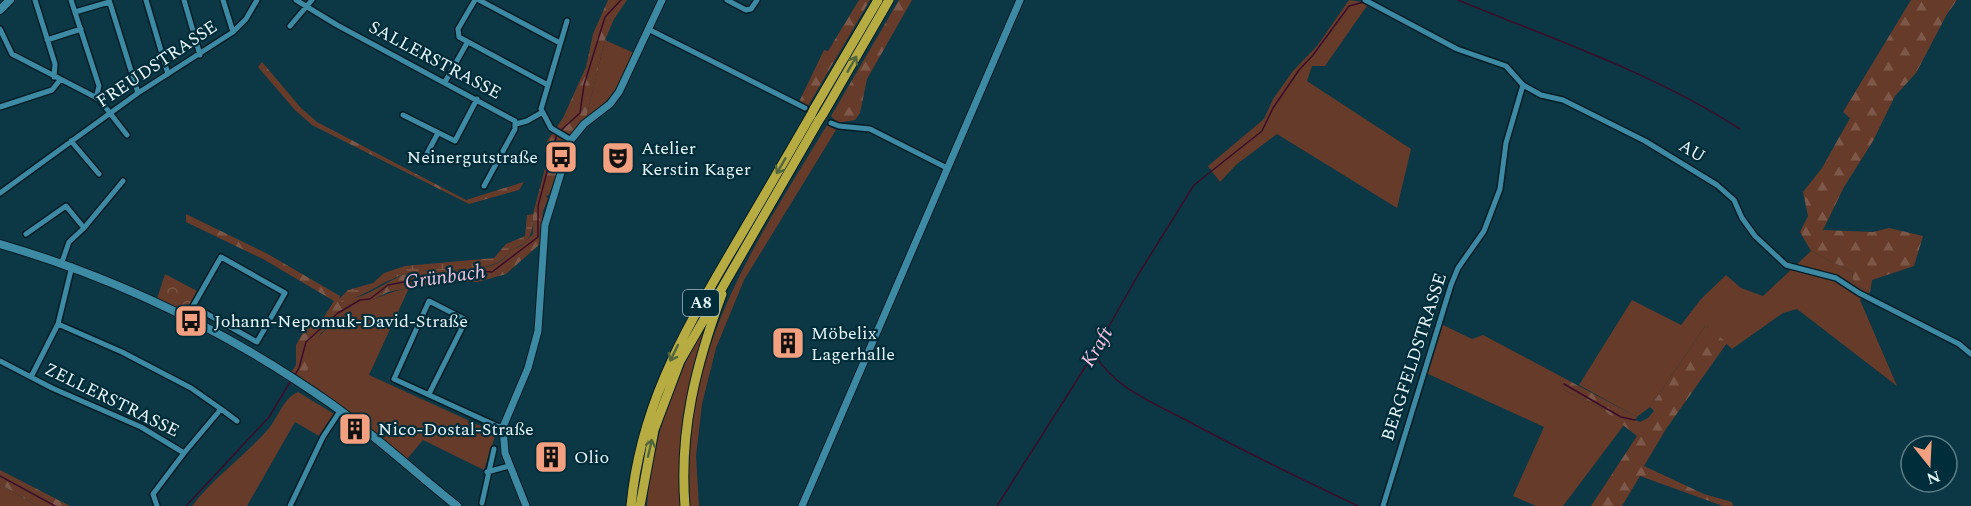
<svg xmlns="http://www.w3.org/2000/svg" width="1971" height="506" font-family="Spectral,serif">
<defs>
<pattern id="forest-firs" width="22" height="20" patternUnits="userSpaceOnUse" patternTransform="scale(1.5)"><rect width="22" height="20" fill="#673b29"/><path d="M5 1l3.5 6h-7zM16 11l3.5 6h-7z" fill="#7d5849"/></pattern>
<pattern id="wetland-marsh" width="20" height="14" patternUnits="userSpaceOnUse" patternTransform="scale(1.5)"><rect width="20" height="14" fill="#673b29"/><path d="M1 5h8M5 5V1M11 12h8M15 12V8" fill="none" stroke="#7d5849"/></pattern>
<pattern id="park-crowns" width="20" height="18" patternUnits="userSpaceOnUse" patternTransform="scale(1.5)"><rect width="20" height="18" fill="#673b29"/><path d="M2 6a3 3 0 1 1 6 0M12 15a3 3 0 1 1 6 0" fill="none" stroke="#7d5849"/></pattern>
</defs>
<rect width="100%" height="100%" fill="#0c3744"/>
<path fill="#673b29" d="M1349 0 1369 3 1325 66H1312L1307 81 1411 149 1397 208 1277 134 1237 164 1220 182 1208 166 1264 119 1273 99 1293 71 1317 46Z
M605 40 634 53C619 85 615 97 586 118Z
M827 125 836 130 744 280 716 348 702 404 696 456 699 506H690C680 351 751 251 827 125Z
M1811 251 1852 272 1854 284 1870 292 1860 300 1897 386 1797 309 1783 313 1732 349 1706 325 1650 407 1637 417 1579 385 1632 300 1681 325 1701 299 1726 275 1741 288 1763 296Z
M409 288 369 375 496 433 484 470 423 440 407 459 344 409 301 381C310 367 305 362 310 351 324 319 377 294 409 288Z
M1441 324 1472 339 1483 335 1562 377 1560 380 1564 390 1601 408 1624 425 1563 506H1536L1513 496 1544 427 1426 373Z
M702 330 704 332C686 390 678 445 680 506H647C651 444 672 385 702 330Z
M298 392 339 417 326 440 295 422 247 506H192C214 477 246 455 270 427 279 415 284 398 298 392Z
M0 484 37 506H0Z"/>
<path fill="url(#forest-firs)" d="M608 0H627L614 19 605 40 586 118 568 140 549 195 546 196 548 199 543 211 540 244 506 274 478 282H439L388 292 345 314 321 333 309 353 308 369 301 381 290 374 296 365V345L305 329 324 317 334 301 263 259 186 222V214L266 253 340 296 339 299C365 302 387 279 411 272 437 266 499 279 510 250L521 246 533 234V214L549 153 544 152 547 141 563 118 586 67 593 34Z
M859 0H870L808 106 799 102 824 50 828 51Z
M899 0H912L867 79 860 113 855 120 838 123 831 116Z
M1911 0H1957L1947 14 1916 73 1895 96 1873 141 1844 187 1823 230 1873 232 1889 228 1923 236 1914 266 1872 280 1870 292 1854 284 1852 272 1811 251 1800 232 1808 216 1803 192 1822 168 1850 118 1843 112Z
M262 62 301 108 317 122 466 200 524 182 519 190 469 204 312 125 295 110 258 67Z
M1706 325 1727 343 1666 429 1644 466 1704 494 1732 502 1733 506H1723L1640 476 1622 506H1591L1637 436 1601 408 1564 390 1560 380 1562 377 1637 417 1635 420 1640 422 1648 418 1654 411 1650 407Z
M0 470 70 506H37L0 484Z"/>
<path fill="url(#wetland-marsh)" d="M533 214C533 235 530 243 510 250 499 277 438 267 413 272 387 277 367 296 342 302L339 299 348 290 373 283 384 273 405 266 494 258 506 244 525 236 527 215Z"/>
<path fill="url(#park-crowns)" d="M165 274 197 291 187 313 157 299Z"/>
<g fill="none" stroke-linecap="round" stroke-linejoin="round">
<path stroke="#3a0d2c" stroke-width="1.5" d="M1458 0C1554 40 1652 72 1740 129
M560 131 580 113 584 85 605 17 621 0
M1094 353C1114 390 1162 406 1197 426 1250 454 1303 480 1358 506
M295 375 299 368 306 342 338 313 360 300 370 299 388 285 436 276 467 277 479 271 492 272 538 237V206L557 134
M1564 384 1621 417 1635 420
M0 476 55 506
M186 506 269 417 290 382
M997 506 1091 358 1138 275 1194 185 1262 131 1273 108 1299 70 1313 55 1349 6 1364 2"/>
<defs>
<path id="minor" d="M35 0 55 64 54 77
M71 0 99 86 96 98
M109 0 138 93
M146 0 168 74
M184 0 200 55
M296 0 337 25 515 121V129L484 186
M475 0 458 29 459 37 546 84
M479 0 560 43
M727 0 746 10 751 9 757 0
M1365 0 1457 49 1506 66 1523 85 1541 95 1563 100 1645 141 1717 185 1734 200 1742 218 1755 236 1786 265 1836 278 1859 293 1959 344 1971 354
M75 12 109 2
M567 21 541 109 551 128 571 140
M290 26 312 0
M0 29 12 54 99 99 127 135
M648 29 805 108
M233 32 246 19 257 0
M47 40 81 29
M445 82 467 43
M0 107 52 90 60 80
M403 115 455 141 477 99
M831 123 839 126 870 129 947 168
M516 124 527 121 541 113
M71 141 99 174
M423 161 438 133
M0 193 138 93 233 32 223 0
M26 234 66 206 84 228
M221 257 285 293 257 342 193 306Z
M62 262 69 242 84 228 123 181
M58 324 122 352 191 388 221 409 184 453
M0 361 52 388 141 427 184 453 153 494 157 506
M31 377 58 324 72 266
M429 394 466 320 429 301 394 379 497 426 503 427
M221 409 237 421
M487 472 509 466
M482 503 494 449
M290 506 323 437 340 411
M1383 506 1451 285 1458 268 1484 231 1500 189 1506 143 1523 85"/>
<path id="tertiary" d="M526 506 505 453 503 427 528 368 538 331 545 225 571 140 584 124 610 104 619 92 662 0
M802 506 1020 0"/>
<path id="secondary" d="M0 10 10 0
M0 244C117 278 230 333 330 403 375 435 414 472 457 506"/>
<path id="motorway" d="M814 109 878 0
M823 114 889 0
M631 506C640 410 680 339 728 257 756 210 783 163 811 115
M640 506 654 430 680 361 819 120
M685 506C679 431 696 364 722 294"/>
</defs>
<use href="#minor" stroke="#051d25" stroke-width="8"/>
<use href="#tertiary" stroke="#051d25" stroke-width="9"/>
<use href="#secondary" stroke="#051d25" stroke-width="10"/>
<use href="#motorway" stroke="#051d25" stroke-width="11"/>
<use href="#minor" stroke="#3c8aa3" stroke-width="5"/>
<use href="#tertiary" stroke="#3c8aa3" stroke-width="7"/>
<use href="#secondary" stroke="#3c8aa3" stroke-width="8"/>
<use href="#motorway" stroke="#b7ac42" stroke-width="9"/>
<defs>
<path id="motorway-bridge" d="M811 115 814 109
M819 120 823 114"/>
</defs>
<use href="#motorway-bridge" stroke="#051d25" stroke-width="11" stroke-linecap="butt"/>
<use href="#motorway-bridge" stroke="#b7ac42" stroke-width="9"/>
</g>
<defs><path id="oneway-shaft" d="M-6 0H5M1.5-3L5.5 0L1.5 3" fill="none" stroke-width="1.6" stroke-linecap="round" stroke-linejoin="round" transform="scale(1.5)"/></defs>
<g stroke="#52663e">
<use href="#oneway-shaft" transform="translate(852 64) rotate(-60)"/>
<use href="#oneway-shaft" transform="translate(781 166) rotate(120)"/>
<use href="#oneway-shaft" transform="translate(674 353) rotate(116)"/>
<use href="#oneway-shaft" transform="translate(650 448) rotate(-77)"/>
</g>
<defs>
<symbol id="bus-square" viewBox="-11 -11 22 22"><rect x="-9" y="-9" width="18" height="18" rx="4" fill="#f2a07f" stroke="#002d3a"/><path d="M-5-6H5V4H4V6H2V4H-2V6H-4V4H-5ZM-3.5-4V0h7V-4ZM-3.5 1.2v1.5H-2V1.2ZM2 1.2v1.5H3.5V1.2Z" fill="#111"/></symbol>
<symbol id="theatre-square" viewBox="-11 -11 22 22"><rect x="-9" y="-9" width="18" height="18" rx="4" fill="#f2a07f" stroke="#002d3a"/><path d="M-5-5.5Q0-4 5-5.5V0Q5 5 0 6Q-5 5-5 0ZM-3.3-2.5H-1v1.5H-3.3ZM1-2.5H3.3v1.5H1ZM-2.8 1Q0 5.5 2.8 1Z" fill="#111"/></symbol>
<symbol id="building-square" viewBox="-11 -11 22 22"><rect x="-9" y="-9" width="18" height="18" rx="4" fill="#f2a07f" stroke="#002d3a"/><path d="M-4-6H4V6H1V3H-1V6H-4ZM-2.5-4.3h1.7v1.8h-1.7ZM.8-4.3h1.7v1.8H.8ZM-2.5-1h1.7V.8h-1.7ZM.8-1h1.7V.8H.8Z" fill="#111"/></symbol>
</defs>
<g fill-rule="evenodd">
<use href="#bus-square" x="542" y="138" width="38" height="38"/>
<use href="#theatre-square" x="599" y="139" width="38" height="38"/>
<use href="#bus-square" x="172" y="302" width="38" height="38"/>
<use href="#building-square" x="769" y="324" width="38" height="38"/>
<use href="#building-square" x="336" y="410" width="38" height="38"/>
<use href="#building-square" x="532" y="438" width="38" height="38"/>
</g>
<g text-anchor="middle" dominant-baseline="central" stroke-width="4.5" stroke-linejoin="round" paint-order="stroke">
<rect fill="#002d3a" stroke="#a2bac1" stroke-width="1.5" x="683" y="290" width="36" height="26" rx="4.5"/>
<g font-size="16" font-weight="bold" fill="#e7f6fb">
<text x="701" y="303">A8</text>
</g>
<g font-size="18" fill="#e7f6fb" stroke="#002d3a">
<text transform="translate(435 60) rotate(28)">SALLERSTRASSE</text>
<text transform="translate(157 64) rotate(-34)">FREUDSTRASSE</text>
<text transform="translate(1692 151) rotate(31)">AU</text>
<text transform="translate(1414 357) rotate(-72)">BERGFELDSTRASSE</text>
<text transform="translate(112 400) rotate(26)">ZELLERSTRASSE</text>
</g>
<g font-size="18" fill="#e7f6fb" stroke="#002d3a" text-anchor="start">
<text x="641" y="148">Atelier<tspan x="641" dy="21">Kerstin Kager</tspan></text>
<text x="538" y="157" text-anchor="end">Neinergutstraße</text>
<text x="214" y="321">Johann-Nepomuk-David-Straße</text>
<text x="811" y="333">Möbelix<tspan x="811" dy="21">Lagerhalle</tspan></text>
<text x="378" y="429">Nico-Dostal-Straße</text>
<text x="574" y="457">Olio</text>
</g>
<g font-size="20" font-style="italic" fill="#f6c4e1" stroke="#002d3a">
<text transform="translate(445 277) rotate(-8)">Grünbach</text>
<text transform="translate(1097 347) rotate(-59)">Kraft</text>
</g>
</g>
<g transform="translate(1929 464) rotate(162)"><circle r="28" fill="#002d3a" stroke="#5c7d87" stroke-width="1.5"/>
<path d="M0-4.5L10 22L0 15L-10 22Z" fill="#f2a07f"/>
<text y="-9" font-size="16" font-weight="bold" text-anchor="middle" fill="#e7f6fb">N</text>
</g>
</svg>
